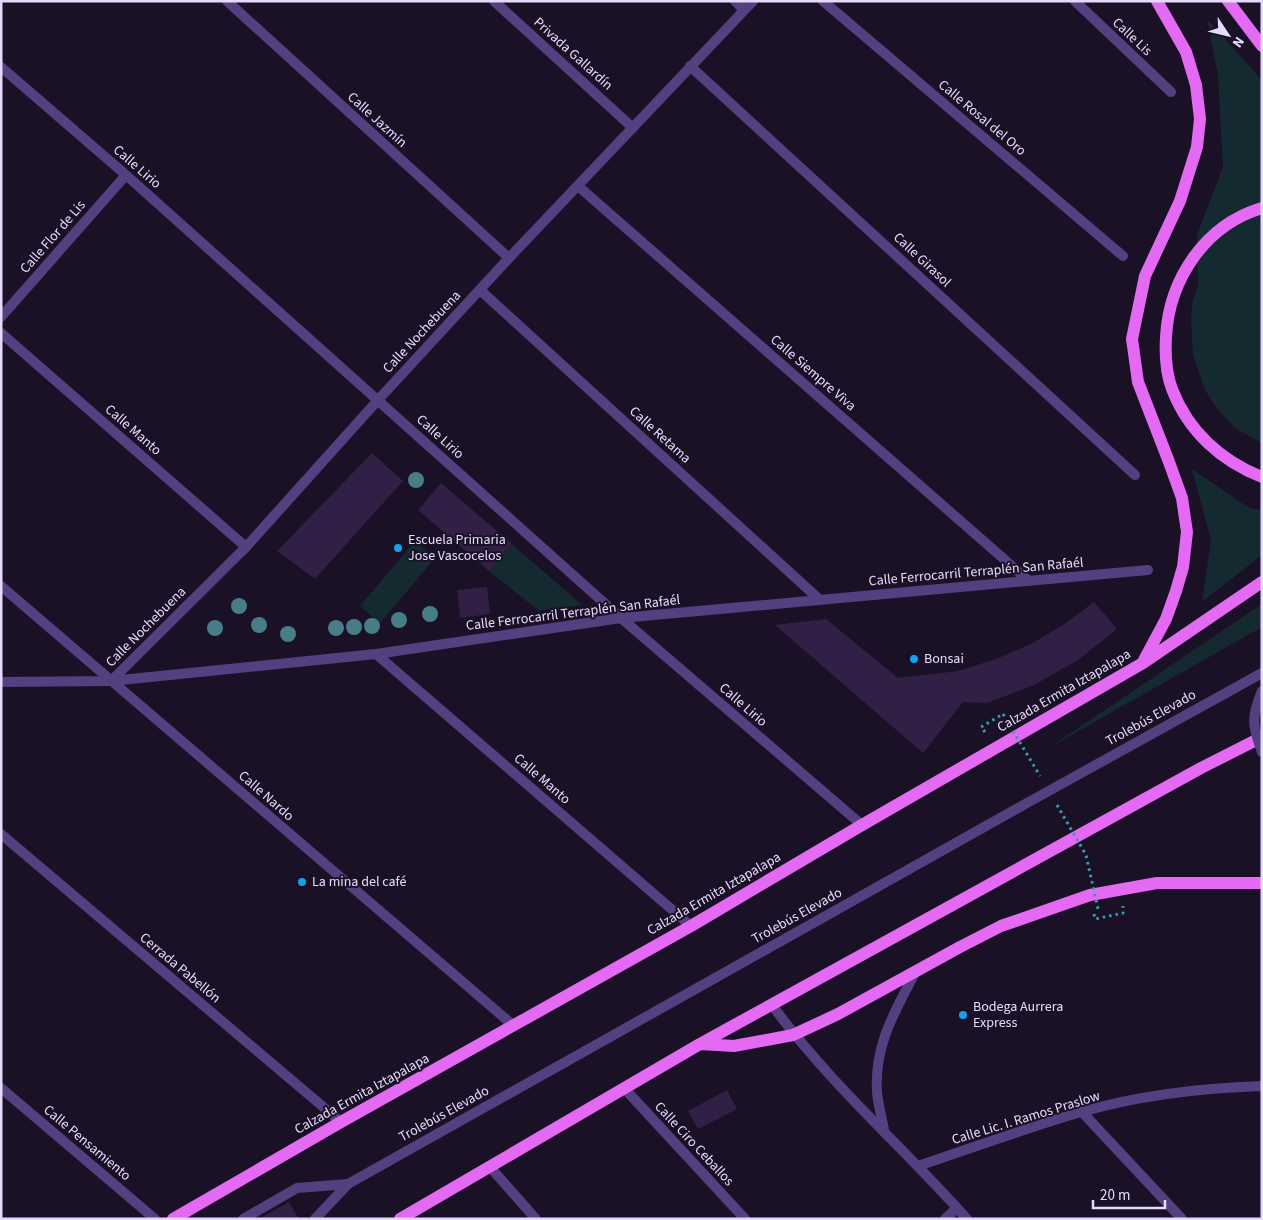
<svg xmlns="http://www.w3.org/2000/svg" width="1263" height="1220" font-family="'Source Sans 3',sans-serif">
<rect width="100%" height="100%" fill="#1a1126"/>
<path fill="#152a30" d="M1207 19 1262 80V443L1236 429 1218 410 1205 390 1193 355 1191 319 1192 304 1198 285 1197 235 1223 167 1218 75Z
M1192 469 1249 508 1262 510V555L1202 602 1211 540Z
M415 541 435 558 380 623 360 606Z
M512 544 582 605 539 611 489 571Z
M1262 604V627L1047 749Z"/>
<path fill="#311f46" d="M372 453 403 481 315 579 277 551Z
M441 483 512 544 489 571 418 510Z
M487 587 490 614 460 618 457 590Z
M1094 602 1117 629 1078 660 1034 685 987 703 963 702 923 753 775 625 826 619 898 678 958 671 996 659 1031 644 1063 625Z
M727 1090 737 1109 698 1129 688 1111Z
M289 1202 299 1219H259L266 1215Z"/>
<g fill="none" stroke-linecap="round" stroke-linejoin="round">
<path stroke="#3999b0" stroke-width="3" stroke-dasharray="2.5 4" stroke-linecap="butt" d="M985 732 981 727 1003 714
M1094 914 1095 919 1123 913V906"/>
<path stroke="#544081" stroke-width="10" d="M735 1 744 10
M243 1219 297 1188 348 1184
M315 1219 348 1184"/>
<path stroke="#544081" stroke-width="10" d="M227 1 509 258
M494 1 633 128
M823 1 1123 256
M1075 1 1171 92
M690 66 1135 475
M1 67 126 175 621 618 862 825
M578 186 1029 581
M480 290 820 600
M1 317 126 175
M1 333 246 547
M1 586 514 1026
M376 654 691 926
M111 681 376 654 621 618 1148 570
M1 834 341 1122
M772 1005C829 1083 903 1147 967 1219
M1 1088 155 1219
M624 1088 745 1219
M1082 1112 1182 1219
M884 1130C882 1118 878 1105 877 1092 874 1045 895 1011 916 971
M918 1166C972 1148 1026 1128 1081 1112 1140 1095 1201 1088 1262 1086
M490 1167 536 1219
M945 1219 957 1208"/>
<path stroke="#544081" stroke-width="10" d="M1 682 111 681 246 547 378 400 509 258 753 1"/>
<path stroke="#e469f3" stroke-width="12" d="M1228 1 1262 46
M1262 208C1205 225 1169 279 1166 337 1165 354 1166 373 1172 389 1188 431 1221 461 1262 477
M1144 660 1166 619 1176 591 1183 567 1187 532 1182 498 1169 462 1138 382 1132 339 1145 276 1180 201 1197 147 1200 119 1196 85 1186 52 1157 1
M700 1044 734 1046 793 1035 838 1014 960 947 1001 926 1090 895 1157 883H1262
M173 1219 341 1122 691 926 862 825 1143 663 1262 582
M400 1219 700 1044 1201 768 1262 737"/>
<path stroke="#3999b0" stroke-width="3" stroke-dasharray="2.5 4" stroke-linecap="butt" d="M1003 714 1040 776
M1057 805 1086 855 1098 909"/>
<path stroke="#544081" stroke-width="10" d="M1262 691C1251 718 1252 725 1262 752
M348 1184 1027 803 1262 673"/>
</g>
<g fill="#467d87">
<circle cx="416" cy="480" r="8"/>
<circle cx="239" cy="606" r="8"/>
<circle cx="430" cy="614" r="8"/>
<circle cx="399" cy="620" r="8"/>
<circle cx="259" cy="625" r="8"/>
<circle cx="372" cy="626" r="8"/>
<circle cx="354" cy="627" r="8"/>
<circle cx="215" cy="628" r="8"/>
<circle cx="336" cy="628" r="8"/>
<circle cx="288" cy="634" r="8"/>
</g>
<g fill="#159fed" stroke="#1a1126" stroke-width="2">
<circle cx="398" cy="548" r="5"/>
<circle cx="914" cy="659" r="5"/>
<circle cx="302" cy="882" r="5"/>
<circle cx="963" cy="1015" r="5"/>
</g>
<g text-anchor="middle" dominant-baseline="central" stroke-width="4" stroke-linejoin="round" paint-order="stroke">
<g font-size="14" fill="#e6dafc" stroke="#1a1126">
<text transform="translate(1132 37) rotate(43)">Calle Lis</text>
<text transform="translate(573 54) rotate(42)">Privada Gallardín</text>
<text transform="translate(982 118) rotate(40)">Calle Rosal del Oro</text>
<text transform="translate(377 120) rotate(42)">Calle Jazmín</text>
<text transform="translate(137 167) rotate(41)">Calle Lirio</text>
<text transform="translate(53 237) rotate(-49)">Calle Flor de Lis</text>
<text transform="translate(922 260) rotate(43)">Calle Girasol</text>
<text transform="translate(422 332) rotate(-47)">Calle Nochebuena</text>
<text transform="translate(813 373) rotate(41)">Calle Siempre Viva</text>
<text transform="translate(133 430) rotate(41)">Calle Manto</text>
<text transform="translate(660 435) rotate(42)">Calle Retama</text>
<text transform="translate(440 437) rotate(42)">Calle Lirio</text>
<text transform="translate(976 572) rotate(-5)">Calle Ferrocarril Terraplén San Rafaél</text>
<text transform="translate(573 613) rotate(-7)">Calle Ferrocarril Terraplén San Rafaél</text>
<text transform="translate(146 627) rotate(-45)">Calle Nochebuena</text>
<text transform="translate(1064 691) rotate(-30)">Calzada Ermita Iztapalapa</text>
<text transform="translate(743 705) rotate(41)">Calle Lirio</text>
<text transform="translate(1151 718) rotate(-29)">Trolebús Elevado</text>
<text transform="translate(542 779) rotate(41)">Calle Manto</text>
<text transform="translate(266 796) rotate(41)">Calle Nardo</text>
<text transform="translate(714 894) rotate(-30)">Calzada Ermita Iztapalapa</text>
<text transform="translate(797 916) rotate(-29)">Trolebús Elevado</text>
<text transform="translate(180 968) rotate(40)">Cerrada Pabellón</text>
<text transform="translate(362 1094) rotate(-29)">Calzada Ermita Iztapalapa</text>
<text transform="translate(444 1114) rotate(-29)">Trolebús Elevado</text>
<text transform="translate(1026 1118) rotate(-17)">Calle Lic. I. Ramos Praslow</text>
<text transform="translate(87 1143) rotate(40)">Calle Pensamiento</text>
<text transform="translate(694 1144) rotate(47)">Calle Ciro Ceballos</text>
</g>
<g font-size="14" fill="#e6dafc" stroke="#1a1126" text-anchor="start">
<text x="408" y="540">Escuela Primaria<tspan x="408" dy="16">Jose Vascocelos</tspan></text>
<text x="924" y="659">Bonsai</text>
<text x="312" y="882">La mina del café</text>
<text x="973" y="1007">Bodega Aurrera<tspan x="973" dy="16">Express</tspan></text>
</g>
</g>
<rect width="1263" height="1220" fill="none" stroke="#e6dafc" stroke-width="5"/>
<g transform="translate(1228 35) rotate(125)" stroke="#1a1126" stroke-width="4" paint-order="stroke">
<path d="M0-4L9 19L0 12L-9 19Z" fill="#e6dafc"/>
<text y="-8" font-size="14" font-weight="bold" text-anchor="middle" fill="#e6dafc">N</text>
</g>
<path d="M1093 1200v8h72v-8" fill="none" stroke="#e6dafc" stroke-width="2.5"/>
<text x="1100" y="1200" font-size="15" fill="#e6dafc" stroke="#1a1126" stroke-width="4" paint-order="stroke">20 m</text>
</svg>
